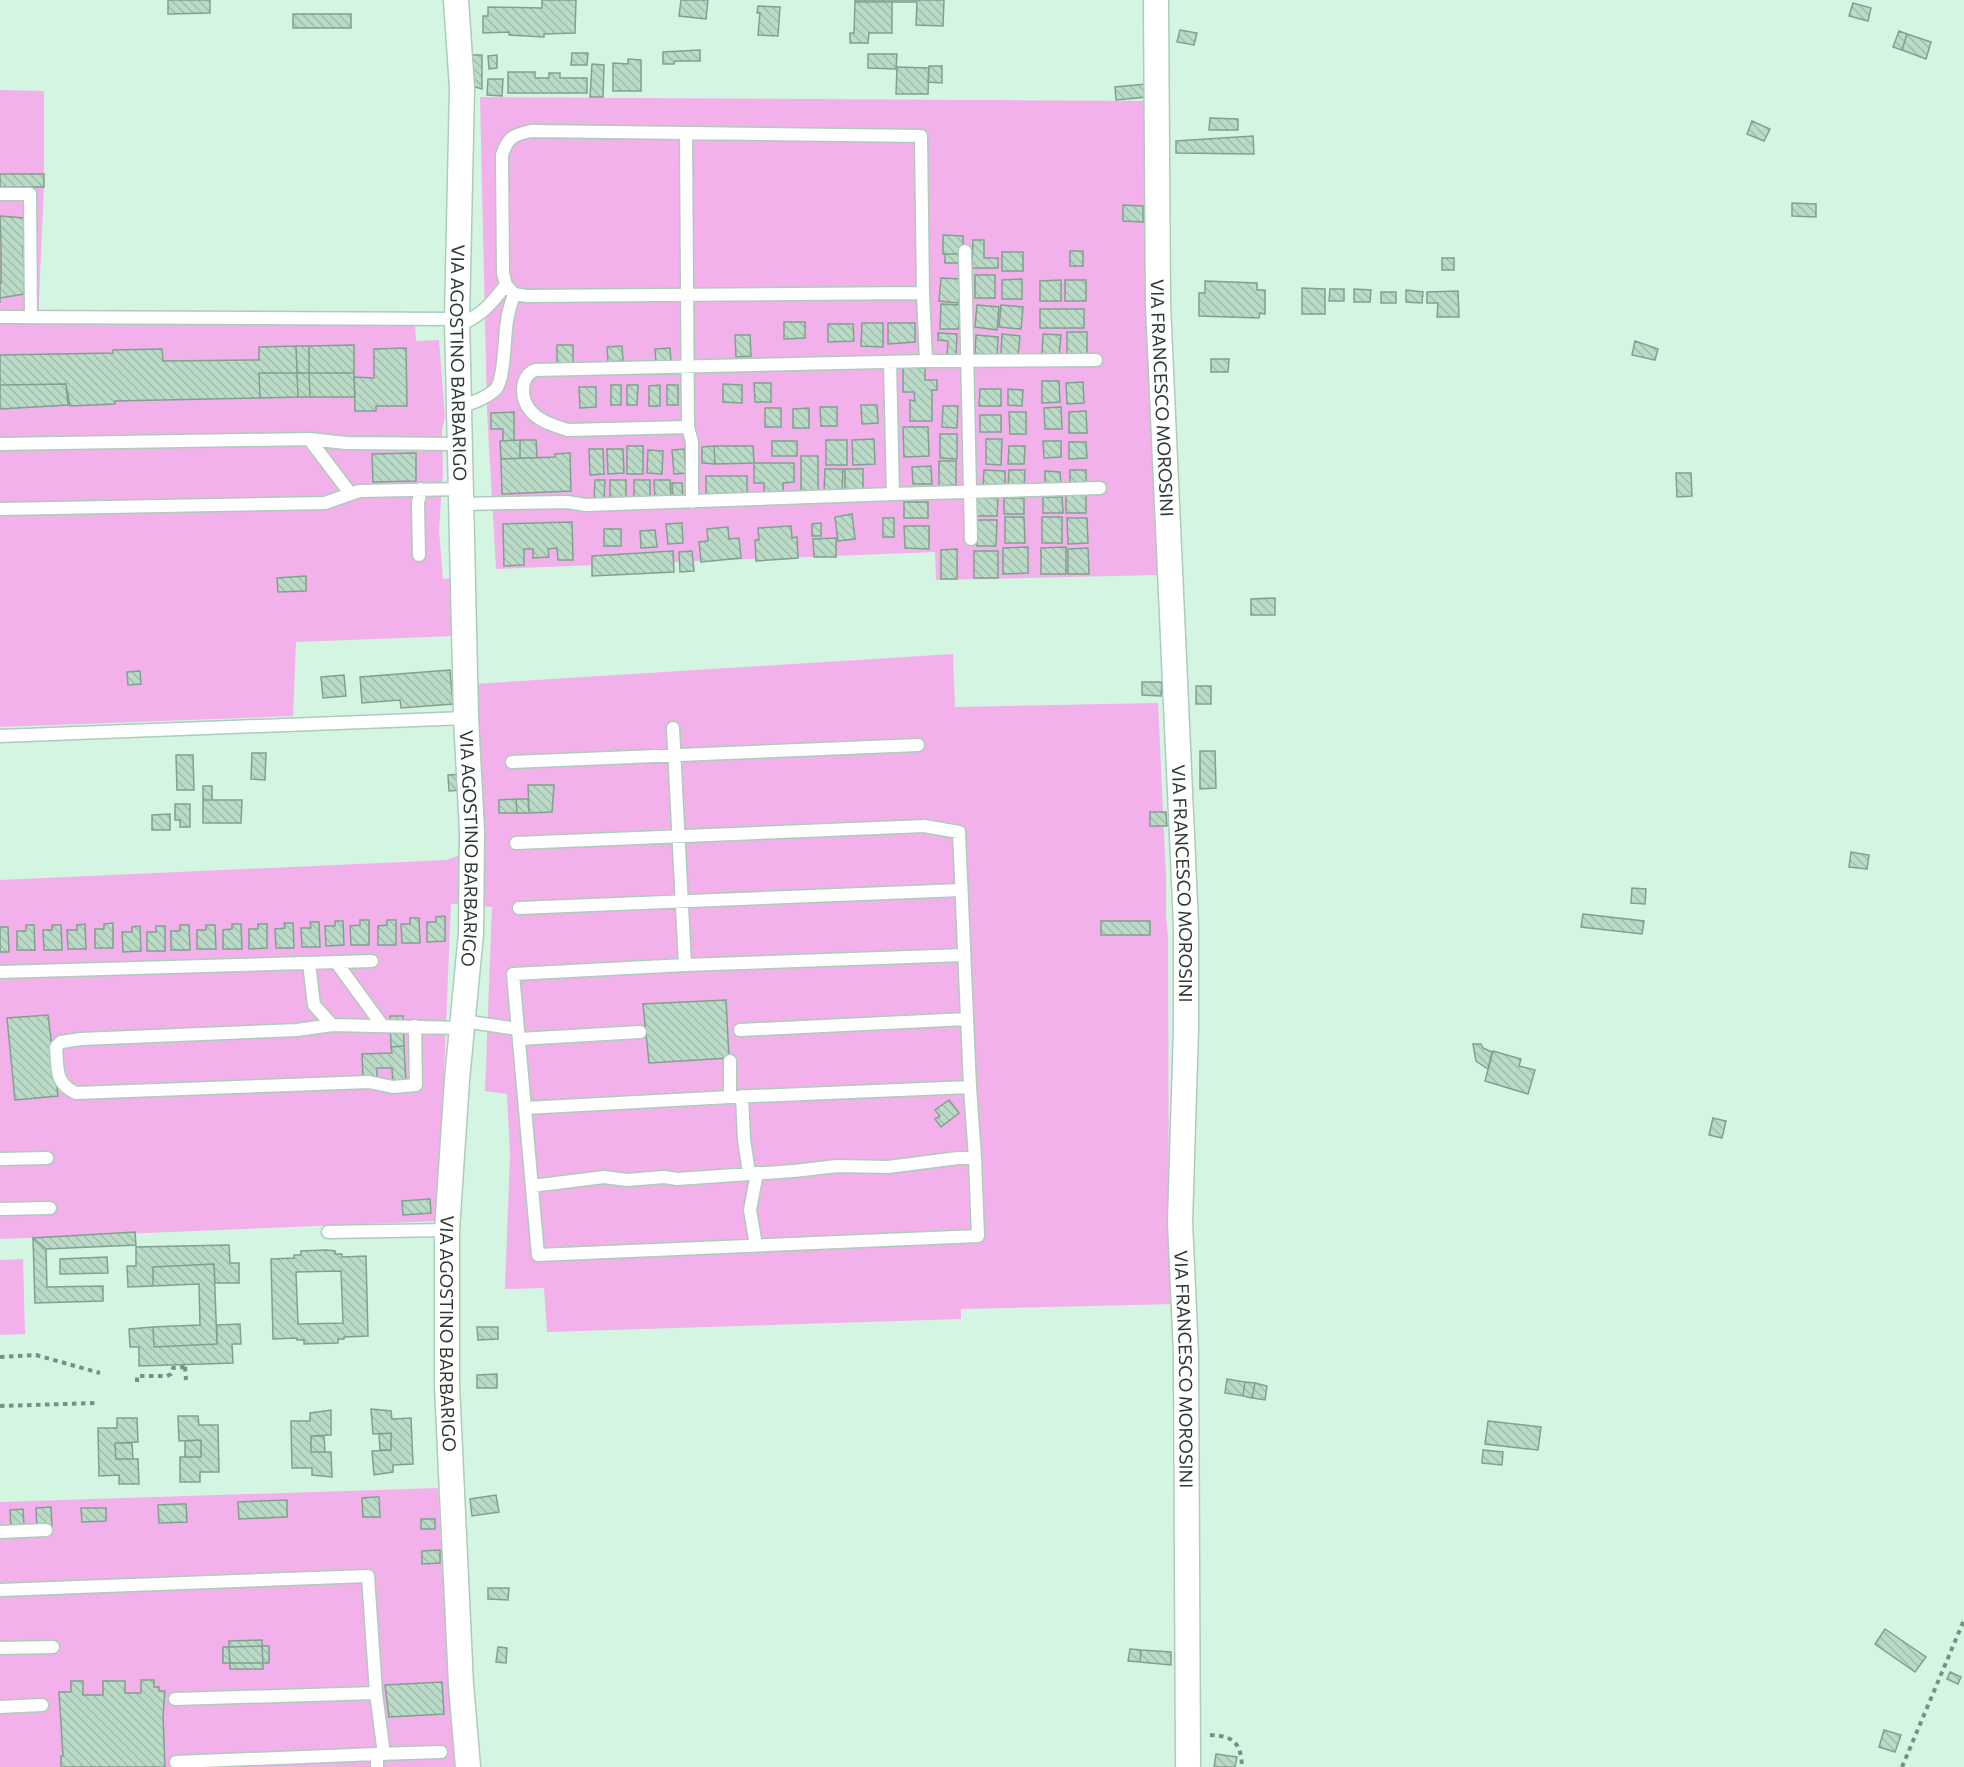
<svg xmlns="http://www.w3.org/2000/svg" width="1964" height="1767" font-family="Commissioner,sans-serif">
<defs>
<pattern id="building-back-hatch" width="6" height="6" patternUnits="userSpaceOnUse" patternTransform="scale(1.5)"><rect width="6" height="6" fill="#bbdbc8"/><path d="M-1 5l2 2M0 0l6 6M5-1l2 2" fill="none" stroke="#a1bdac"/></pattern>
</defs>
<rect width="100%" height="100%" fill="#d4f5e1"/>
<path fill="#f3b1ec" d="M0 90 44 91V187L38 321H392L415 326 416 341 439 340 445 418 442 429 443 472 439 530 443 579 453 578 454 636 296 642 293 716 0 727Z
M480 97 1149 101 1159 575 936 580 935 552 496 569 487 411Z
M953 654 955 707 1158 703 1166 876V915L1168 937 1169 1250 1175 1304 961 1309V1319L547 1332 544 1288 505 1289 510 1154 507 1094 485 1091 492 907 481 906 474 684Z
M460 855V904H451L438 1221 0 1239V880L447 860Z
M23 1259 25 1334 0 1335V1260Z
M438 1488 448 1674 455 1767H0V1502Z"/>
<path fill="url(#building-back-hatch)" stroke="#82a08f" stroke-width="1.5" fill-rule="evenodd" d="M168 0H210V13L168 14Z
M542 0H576L575 33 544 34V37L509 35V32L483 33V16H488V7L542 8Z
M681 0H708L706 19 679 16Z
M855 0H944L943 26 916 25 917 2H855Z
M855 2H892V33H869L868 43H850V33H854Z
M1853 3 1871 8 1868 21 1849 16Z
M758 6 780 7 778 36 758 35 760 13H757Z
M293 14H351V28H293Z
M1180 30 1197 33 1194 45 1177 42Z
M1899 31 1907 34 1902 50 1893 47Z
M1907 34 1931 42 1926 59 1902 50Z
M700 50V61H675L674 64H663V52Z
M572 53H588L587 65H571Z
M868 54H897L896 69 868 68Z
M472 55H482V89L472 86Z
M497 55V68L489 69 488 56Z
M628 59 641 60V91H613V63L628 64Z
M592 64 604 65 603 97H590Z
M929 66H942V83L928 82Z
M897 67 929 68 928 94H896Z
M508 72H535V78H549V73H560V78H587V93H508Z
M488 79H503L502 96 487 95Z
M1146 84 1147 97 1116 100 1115 87Z
M1210 118 1238 119V130H1209Z
M1752 121 1770 129 1764 141 1747 134Z
M1253 136 1254 154 1176 153V141Z
M0 174H44V187H0Z
M1792 203 1816 204V217L1792 216Z
M1123 205 1143 206V222L1123 221Z
M0 216 24 218V229H27V246H23L24 268H28V284H24V294L0 298V303V283H1V245Z
M943 235 963 236V254H943Z
M973 240H984V258H998V268H972Z
M1070 251H1083V266H1070Z
M1002 252H1023V271H1002Z
M945 254H963L962 263H945Z
M1442 258H1454V270H1442Z
M975 275H995V298H975Z
M941 278 961 279 959 303 939 301Z
M1022 279V299H1002V280Z
M1061 280V301H1040V281Z
M1065 280H1086V301H1065Z
M1205 281 1257 283V290H1265V314L1260 313 1259 318 1199 316V293H1205Z
M1302 288 1325 289V314H1302Z
M1330 289H1344V301H1329Z
M1354 289 1371 290 1370 302H1354Z
M1406 290 1423 292 1422 303 1406 302Z
M1458 291 1459 317H1437L1438 303H1427V292Z
M1381 292H1396V303H1381Z
M941 304 960 305 959 329H940Z
M977 305 999 307 997 330 975 327Z
M1001 305 1023 307 1021 329 999 327Z
M1040 309H1084V328H1040Z
M784 322H805V338L784 339Z
M862 323H883V347L861 346Z
M888 323H915V342L888 344Z
M828 324H853L854 341 828 342Z
M1067 332H1087V355L1067 354Z
M938 333 957 334 956 357 947 356 948 341 938 340Z
M1002 334 1020 336 1018 356 1001 355Z
M1043 334 1061 335 1059 356 1042 355Z
M735 335H750L751 356 736 357Z
M976 335 998 337 997 356 975 353Z
M1635 341 1658 349 1655 360 1632 355Z
M354 345V373H309V346Z
M557 345H573V365H557Z
M296 346 297 373H259L260 398 115 401V404L70 406 66 384 0 385V355L113 353V350L162 349 163 361 259 360V347Z
M296 346H309V373H297Z
M622 346 623 361 608 362 607 347Z
M406 348 407 406H376V411H355L354 377 374 378V349Z
M670 348 671 363 656 364 655 349Z
M1211 359H1229L1228 372H1211Z
M919 363V368H925V380H937V390H932V421H910V400L915 401 914 392H903V364Z
M259 373H297L298 397 260 398Z
M297 373H309L310 397H298Z
M309 373H354L355 397H310Z
M1042 381H1059L1060 402 1042 403Z
M1083 382 1084 403 1067 404 1066 383Z
M754 383H771V402H755Z
M66 384 68 405 0 409V385Z
M723 384 742 385V403L723 402Z
M611 385H621V405H611Z
M627 385H638L637 405H627Z
M660 385V406H649V386Z
M667 385H678V405H667Z
M579 387H596V407L580 408Z
M980 389H1001V406H979Z
M1008 389 1023 390 1022 406 1008 405Z
M861 405H877L878 423 862 424Z
M943 406H958L957 428 942 427Z
M820 407H837V426H821Z
M1061 407 1062 429H1045L1044 408Z
M765 408H781V427H765Z
M809 408V428H793V409Z
M1086 411 1087 433H1069V412Z
M514 412V440L503 441V429H491V413Z
M1009 412H1026V434H1010Z
M980 415H1001V432H980Z
M903 427H928L929 456 904 457Z
M940 434H957V459L940 458Z
M874 439 875 464 853 465 852 440Z
M986 439H1002L1001 465 986 464Z
M520 440H536L537 458H520Z
M520 440V458L501 459 500 441Z
M826 440H847V465H826Z
M772 441H797V456H772Z
M1043 441H1061V457L1044 458Z
M1069 442H1086L1087 458 1069 459Z
M627 446H643V474H627Z
M714 446 715 464 702 463V447Z
M714 446H753L754 463 715 464Z
M1009 446H1025L1024 464H1008Z
M589 449H603L604 474 590 475Z
M607 449H623L624 473 608 474Z
M684 449 686 473 674 474 672 450Z
M648 450 663 451 662 474 647 473Z
M416 453V481L373 482 372 454Z
M570 453 571 491 502 494 501 459 555 457V454Z
M801 456H818V495L801 494Z
M939 461H956V485L939 486Z
M754 463H794V482L783 483V495H764V483H754Z
M931 466 932 484H913L912 467Z
M825 469H843L842 492H824Z
M845 469H863V490L845 489Z
M984 470 1005 471V489L983 488Z
M1009 470H1025L1024 488H1008Z
M1070 470H1086V486H1070Z
M1045 471 1060 472 1061 487H1045Z
M1676 473H1691L1692 496 1677 497Z
M706 476H747V494H706Z
M595 480H605L604 500H594Z
M610 480H626V500L610 501Z
M634 480H650V500H634Z
M654 480H670L671 500H655Z
M672 483H682L683 501H673Z
M1066 495H1086V513H1066Z
M1043 497H1062L1063 513H1043Z
M976 498H998L997 516H976Z
M1004 498H1024V514H1004Z
M904 502H928V518H904Z
M852 514 855 539 838 541 835 517Z
M1005 517H1024L1025 543H1005Z
M1042 517H1062V543H1042Z
M883 518H894V537H883Z
M1067 518H1087L1088 543 1068 544Z
M977 520H997L996 546H977Z
M572 522 573 560H558L557 548 548 549 549 557 533 558V549H524V565L504 566 503 524Z
M682 523 683 543 668 544 666 524Z
M821 523V536H812V524Z
M791 526 792 538 797 537 798 558 756 561 755 540H759L758 528Z
M904 526H929V549L905 548Z
M728 527 729 539 739 538 741 558 701 562 699 542 708 541 707 529Z
M604 529H621V546H604Z
M655 530 657 547 641 548 640 531Z
M836 538V557H814L813 539Z
M1028 547V573L1003 574V548Z
M1066 547V574H1041V548Z
M1088 548 1089 574H1068V549Z
M957 549V579H941V550Z
M673 551 674 572 592 576V556Z
M692 551 694 571 680 572 679 552Z
M974 551H998V578H974Z
M306 576V591L278 592 277 578Z
M1275 598V615H1251V599Z
M450 670 453 704 401 708 400 700 362 703 360 677Z
M140 671 141 684 128 685 127 672Z
M344 675 346 696 323 698 321 677Z
M1142 682H1162L1161 696 1142 695Z
M1196 686H1211V704H1196Z
M1200 751H1215L1216 788 1200 789Z
M252 753H266L265 780 251 779Z
M176 755H193L194 790H177Z
M463 774V790L449 791 448 775Z
M528 785H554L552 812 529 813Z
M203 786H212V800H203Z
M516 799H528L529 813H517Z
M516 799 517 813H499V800Z
M203 800H242L241 823H203Z
M175 804H190V827H180V820H175Z
M1150 812H1166L1167 826H1150Z
M170 814V830H152V815Z
M1851 852 1869 855 1867 869 1849 867Z
M1632 888 1646 889 1645 904 1631 903Z
M1583 914 1644 921 1642 934 1581 927Z
M445 916V941L427 942V922H436V917Z
M410 918H419L420 943H402L401 924H410Z
M360 920H369V945H351L350 926 360 925Z
M387 920H396V945H378V926L387 925Z
M335 921H343L344 945 326 946 325 926H335Z
M1101 921H1150V935H1101Z
M310 922H319L320 947H302L301 928H311Z
M113 923V948H95V929H104V924Z
M284 923H293L294 948H276L275 929 285 928Z
M85 924 86 949H68L67 930H77V925Z
M232 924H241L242 949H223V930L232 929Z
M258 924H267V948L249 949V929H258Z
M26 925H34L35 950H17V931H26Z
M52 925H61L62 950H44L43 930H52Z
M180 925H189L190 950H171V931H180Z
M206 925H215L216 949H197V930H206Z
M140 926 141 951 123 952 122 932H132V927Z
M156 926H165V951H147V932H156Z
M0 927H8L9 952H0Z
M726 1000 729 1058 649 1063 643 1004Z
M48 1015 58 1096 15 1100 7 1018Z
M390 1016H403L404 1046 391 1047Z
M1473 1044H1481L1483 1048 1492 1052 1488 1069 1476 1061Z
M404 1046 406 1084 393 1085 392 1068H377V1077L363 1078 362 1054 392 1053 391 1047Z
M1493 1051 1521 1059 1519 1066 1535 1070 1528 1094 1485 1081Z
M949 1100 959 1113 941 1127 935 1119 940 1116 935 1110Z
M1713 1118 1726 1121 1722 1138 1709 1135Z
M430 1199 431 1213 403 1215 402 1201Z
M135 1232 136 1245 46 1249 33 1238Z
M33 1238 46 1249 47 1287 103 1286V1301L35 1303Z
M229 1245 230 1263H239V1283H215L214 1264 153 1267V1286L128 1287 127 1266H136V1247Z
M327 1250 335 1251V1254H342V1257L366 1256 368 1336 344 1337V1339H338V1343L304 1344V1340H297V1338L273 1339 271 1259 294 1258V1255H301V1251ZM341 1271 343 1323 298 1324 296 1272Z
M107 1257 108 1273 60 1274V1259Z
M214 1264 217 1344 154 1347 153 1327 200 1325 199 1284 153 1286V1267Z
M240 1324 241 1344H232L233 1363 139 1366V1347H130L129 1329 153 1327 154 1347 217 1344V1325Z
M477 1327H498V1339L478 1340Z
M497 1374V1388H477V1375Z
M1227 1379 1245 1382 1243 1396 1225 1393Z
M1245 1382 1255 1383 1252 1398 1243 1396Z
M1255 1383 1267 1386 1265 1400 1252 1398Z
M371 1409 391 1411 392 1419 411 1418 413 1464 393 1465V1472L374 1475 372 1451 391 1450V1433L373 1434Z
M331 1410V1435L311 1436V1452H331L332 1477 312 1475V1468H292L291 1421H310V1413Z
M178 1416H198L199 1425H218L219 1472H200V1482H180V1457H201V1440L179 1441Z
M117 1418H137L138 1442 115 1443 116 1459H138L139 1484H119V1475L99 1476 98 1428H117Z
M1488 1421 1541 1427 1538 1450 1485 1444Z
M391 1433V1450H380L379 1434Z
M311 1436H324L325 1452H311Z
M201 1440V1457H185V1441Z
M115 1443H132L133 1459H116Z
M1483 1450 1503 1452 1502 1465 1482 1463Z
M496 1495 499 1512 472 1516 470 1499Z
M376 1497H379L380 1517H363L362 1498Z
M287 1500V1517L239 1519 238 1502Z
M182 1504H186L187 1522 159 1523 158 1505Z
M51 1507 52 1528 37 1529 36 1508Z
M81 1508H106V1521L82 1522Z
M23 1509 24 1527H11L10 1510Z
M421 1519H435V1529H421Z
M440 1550V1563L422 1564V1551Z
M488 1588H509L508 1600 488 1599Z
M1885 1629 1926 1657 1915 1672 1875 1644Z
M262 1640V1646L229 1647V1641Z
M262 1646 263 1663H230L229 1647Z
M262 1646H269V1663H263Z
M223 1647H229L230 1663H223Z
M498 1647 507 1648 506 1663 496 1662Z
M1130 1649 1141 1650 1140 1662 1128 1661Z
M1141 1650 1171 1652V1665L1140 1662Z
M230 1663H263V1669H230Z
M1950 1672 1961 1677 1958 1684 1947 1679Z
M141 1680H154V1687H159V1691H165L163 1716 165 1767H61V1756H63L59 1692H71V1681H83V1695H103V1681H125V1693H141Z
M442 1682 444 1714 389 1717 385 1685Z
M1884 1730 1901 1735 1895 1752 1879 1747Z
M1216 1754 1237 1757 1235 1767H1214Z"/>
<g fill="none" stroke-linecap="round" stroke-linejoin="round">
<defs>
<path id="service" d="M686 133 688 427 692 442V502
M0 194H30L31 317
M965 251 971 539
M514 294 506 285 503 273 502 155C508 137 513 135 531 131L921 136 923 293
M0 317 457 319
M457 327C483 313 488 308 506 285
M459 408C471 403 487 398 496 389 505 378 504 337 507 321 508 312 511 303 514 294L527 296 923 293 926 361
M688 427 568 430C555 426 538 421 530 410 520 398 520 376 535 370L926 361 1096 360
M309 439 346 443 460 444
M0 444 309 439 350 493
M893 494 1100 488
M462 504 567 502 586 505 893 494 890 362
M0 509 325 503 359 491 462 489
M419 555 418 503 421 489
M673 728 685 965
M0 736 466 718
M512 762 918 745
M516 843 924 826 959 832 970 1087
M519 908 961 890
M336 962 382 1025
M309 963 314 1005 332 1025
M0 972 372 961
M463 1021 518 1029
M415 1026 416 1085 393 1087 369 1082 76 1093C54 1083 58 1068 56 1047L61 1042 81 1039 297 1030 332 1025 462 1028
M740 1030 967 1019
M519 1039 640 1032
M742 1096 744 1139 749 1173
M730 1097V1061
M525 1108 730 1097 970 1087 975 1158 978 1236 538 1255 513 974 685 965 964 955
M0 1159 47 1158
M532 1186 604 1177 627 1180 664 1177 677 1179 794 1171 837 1166 888 1167 958 1158H975
M0 1209 50 1208
M328 1232 447 1230
M756 1245 750 1210 757 1173
M0 1532 46 1530
M0 1590 368 1576 376 1693
M0 1648 53 1647
M175 1699 376 1693 384 1754
M0 1707 42 1705
M377 1754 441 1752
M176 1762 377 1754V1767"/>
<g id="minor">
<path id="s1" d="M456 0 462 88 457 319 466 718 472 831 471 933 457 1080 447 1230V1386L461 1685 468 1767"/>
<path id="s2" d="M1156 0 1158 305 1186 925V1029L1180 1222 1186 1354 1188 1767"/>
</g>
</defs>
<use href="#service" stroke="#adccba" stroke-width="15"/>
<use href="#minor" stroke="#adccba" stroke-width="27"/>
<path stroke="#798f82" stroke-width="4" stroke-dasharray="4.5 4.5" stroke-linecap="butt" d="M0 1357 36 1355 100 1373
M185 1367 186 1380
M137 1382V1376H167L171 1374 173 1368 185 1367V1364
M0 1406 96 1403
M1210 1735C1234 1736 1241 1743 1242 1767
M1902 1767 1964 1620"/>
<use href="#service" stroke="#fff" stroke-width="12"/>
<use href="#minor" stroke="#fff" stroke-width="24"/>
</g>
<g text-anchor="middle" dominant-baseline="central" stroke-width="4.5" stroke-linejoin="round" paint-order="stroke">
<g font-size="18" fill="#2d3a33" stroke="#fff">
<text stroke="none"><textPath href="#s1" startOffset="363">VIA AGOSTINO BARBARIGO</textPath></text>
<text stroke="none"><textPath href="#s2" startOffset="398">VIA FRANCESCO MOROSINI</textPath></text>
<text stroke="none"><textPath href="#s1" startOffset="849">VIA AGOSTINO BARBARIGO</textPath></text>
<text stroke="none"><textPath href="#s2" startOffset="884">VIA FRANCESCO MOROSINI</textPath></text>
<text stroke="none"><textPath href="#s1" startOffset="1335">VIA AGOSTINO BARBARIGO</textPath></text>
<text stroke="none"><textPath href="#s2" startOffset="1370">VIA FRANCESCO MOROSINI</textPath></text>
</g>
</g>
</svg>
